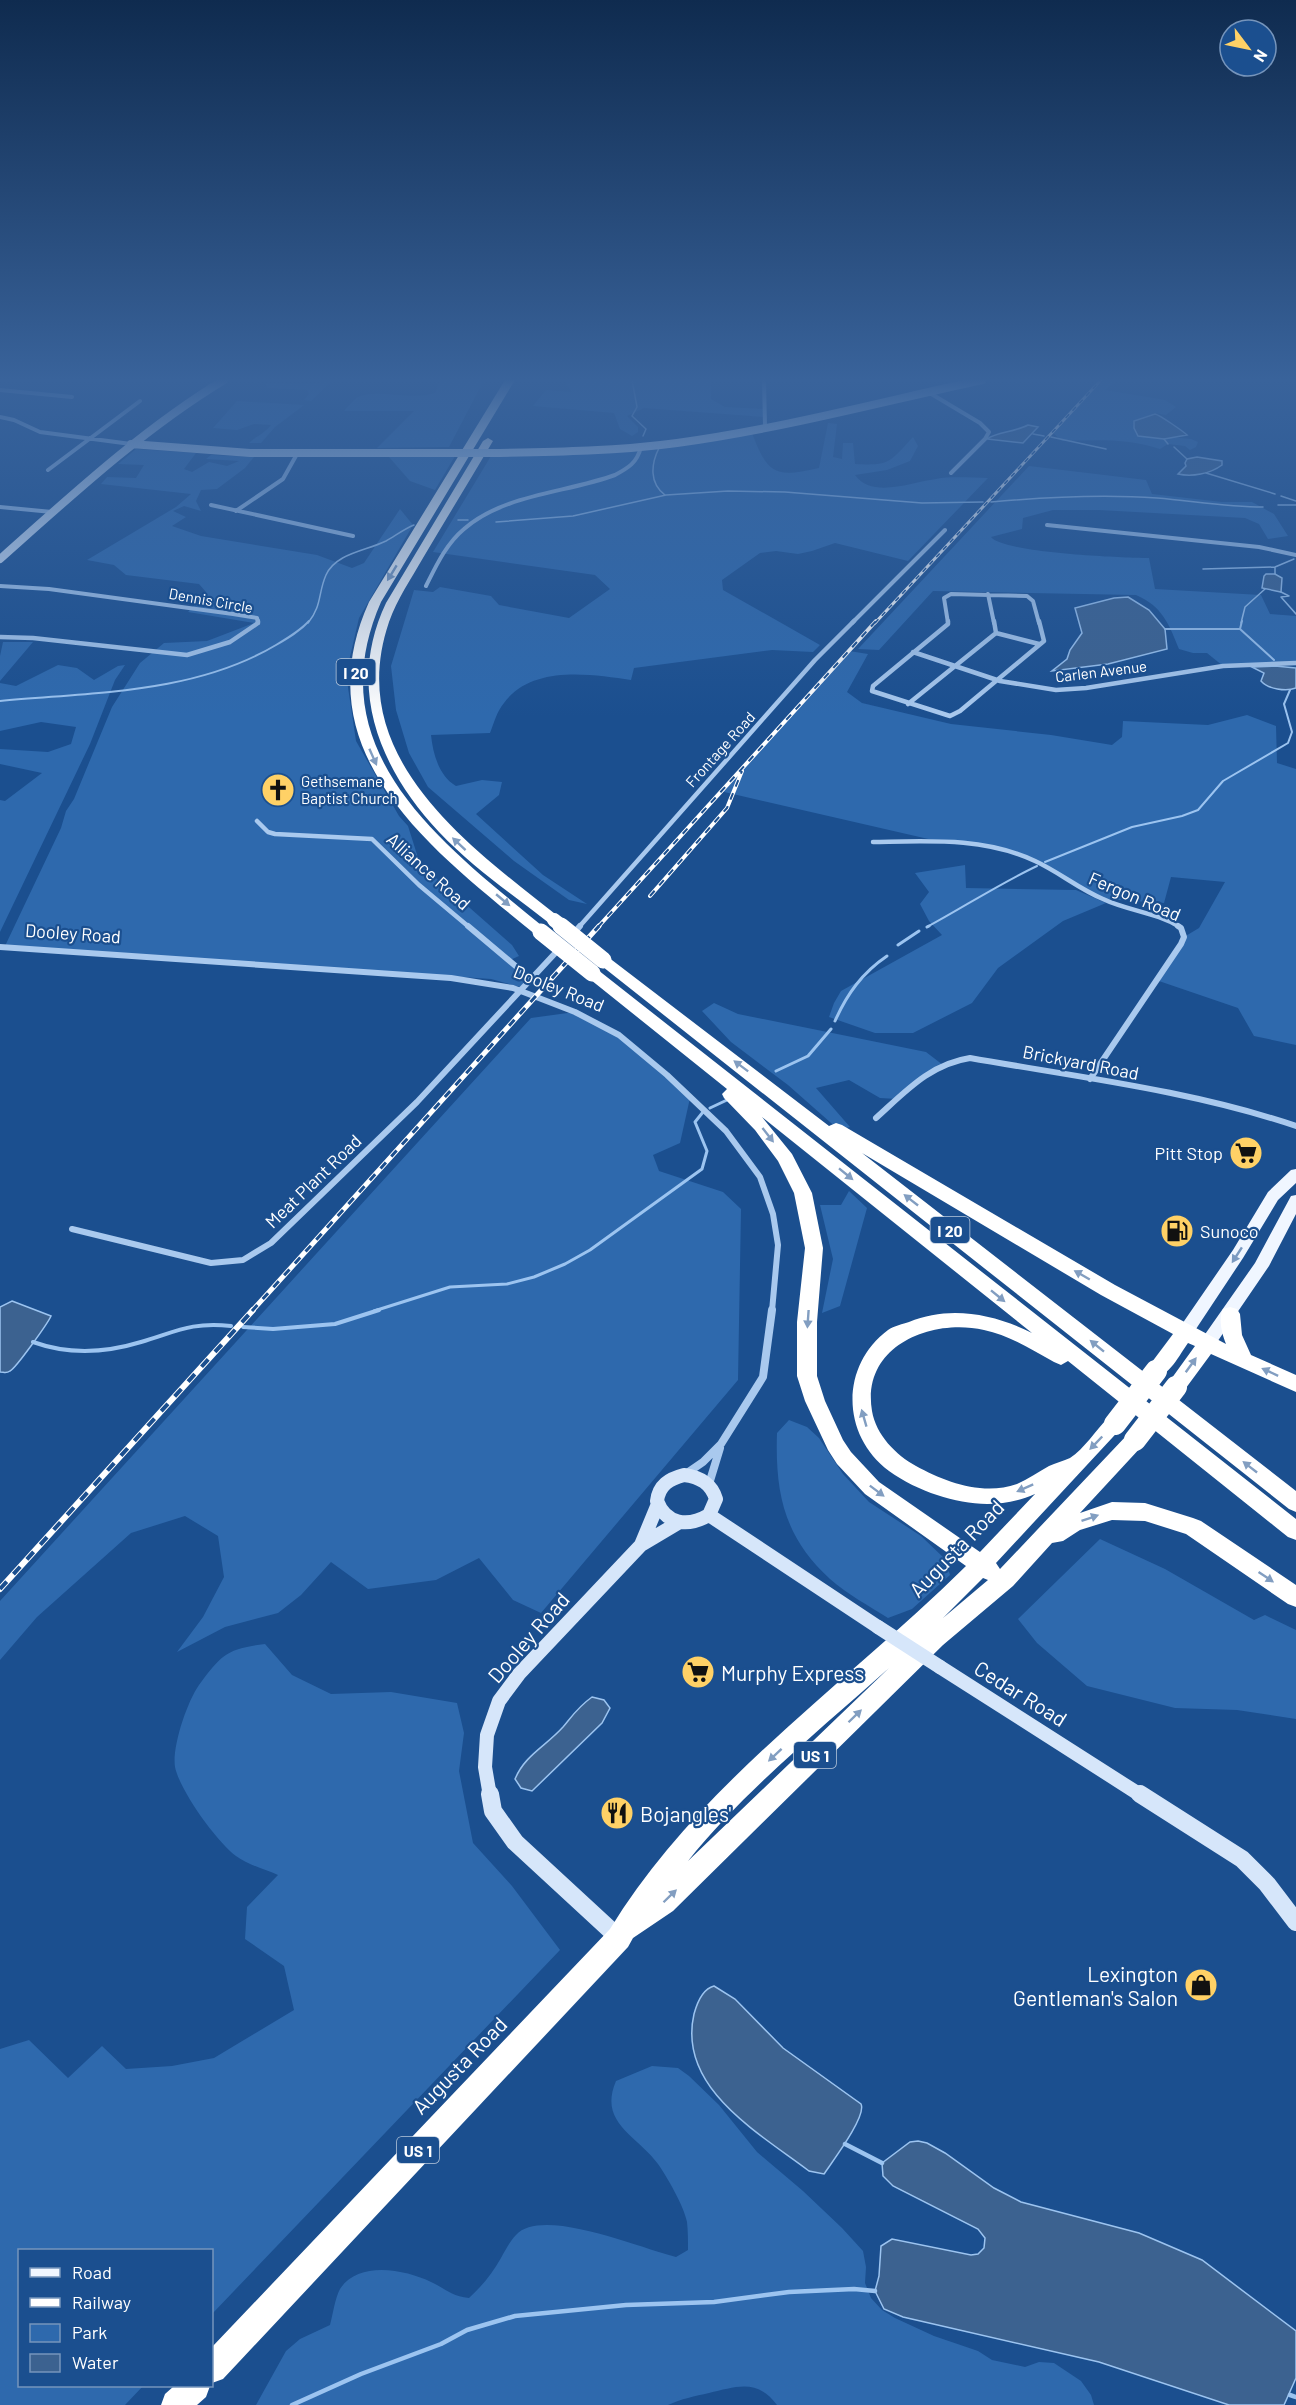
<svg xmlns="http://www.w3.org/2000/svg" width="1296" height="2405" font-family="Barlow,sans-serif">
<rect width="100%" height="100%" fill="#1b4f8f"/>
<path fill="#2e69ad" d="M328 380H333L311 401 304 400 309 394 307 390 267 388 265 383C280 383 318 387 328 380Z
M440 380H484L449 447 377 448 414 411H344C348 407 353 400 358 397 376 388 412 401 435 393Z
M569 380H711V399L725 407 765 409V417L644 408 627 416 638 427V432L632 436 620 429 614 413 533 406 546 390 572 392 566 384Z
M1101 380H1118L1105 390 1165 400 1176 407 1166 415 1155 413 1134 421 1133 425 1136 434 1191 439 1198 442 1196 447 1190 450 1185 446 1168 444 1160 449C1129 438 1095 440 1062 441L1052 432Z
M237 401 304 405 275 427 261 443H249C256 436 264 434 271 425L254 424 237 430 213 428Z
M828 423 837 424 833 457 842 459 843 443H853L855 464C890 466 890 462 913 437L918 446 910 461 887 470 855 475C872 499 912 482 936 479 952 476 971 478 988 478L908 561 835 543 812 551 798 554 776 551 760 553 722 580 723 590 820 645 813 652 772 650 634 668 631 680C590 674 532 665 504 703 497 711 494 723 490 733L431 735C433 754 439 776 456 786L482 780 502 782 499 795 476 814 543 875 587 904 569 900 514 861 428 787 409 753 396 710 391 666 414 590 433 592 440 587 491 596 499 605 569 618 610 589 595 575 433 552 491 456 539 454 752 433C768 475 775 478 819 468Z
M136 449 196 453 184 469 192 472 209 462 227 466 239 461 206 459 211 455 254 457 245 468 217 489 201 490 196 501 201 511 184 506 173 511 186 517 172 526 201 536 317 555 352 568 364 563 400 509 413 525 359 618 346 674 356 741 399 816 408 826 420 864 512 945 519 956 508 961 527 979 520 987 491 979 5 946 61 828 66 811 74 799 112 707 140 663 164 643 207 641 254 623 188 612 206 592 199 584 126 575 114 565 87 560 176 507 191 494 101 484 107 477 136 478 144 465 118 464Z
M455 456 435 490 410 481 389 457Z
M1029 466 1146 480 1152 494 1222 502H1252L1274 514 1288 536 1268 539 1259 524 1245 518 1099 510H1053L1023 518 1022 529 991 537C1003 553 1124 558 1149 558L1155 589 1261 595 1270 614 1296 616V663L1223 666 1207 653H1193L1179 649C1169 624 1162 606 1136 595L933 591 879 650 858 649Z
M3 642H33L0 681V656Z
M849 651 868 654 847 692 862 703 951 724 1051 735 1112 745 1122 737 1123 721 1208 725 1247 715 1276 726 1277 763 1296 769V1045L1254 1036 1238 1008 1156 980 1184 937 1199 928 1225 882 1171 877 1164 903 1103 899 1039 863 991 846 937 841 720 791Z
M58 665 77 668 94 680 118 666 125 665 115 680 90 744 0 932V800L5 801 42 773 0 764V749L48 752 71 744 76 727 41 722 0 731V683L16 686Z
M965 865 966 888 1076 890 1106 903 1063 921 998 968 972 1003 913 1033H875L829 1017 834 1003 841 991 942 935 929 921 920 904 929 892 915 873Z
M714 1003 738 1014 926 1052 943 1065 897 1099 880 1098 849 1080 816 1088 850 1127 839 1130 788 1085 731 1042 702 1011Z
M575 1012 619 1035 690 1098 680 1143 653 1155 659 1171 723 1192 741 1209 738 1380 541 1613 513 1600 479 1558 436 1580 368 1589 331 1562 301 1595 278 1613 225 1627 177 1652 203 1617 224 1577 218 1536 185 1516 131 1533 37 1617 0 1660V1601L531 1018Z
M849 1191 867 1208 840 1306 822 1313 833 1259 820 1205H841Z
M789 1420 807 1427 819 1438 843 1474 869 1502 921 1536 945 1559 950 1575 912 1609 888 1618C869 1606 847 1594 830 1579 784 1537 775 1493 777 1433Z
M1100 1539 1165 1569 1254 1620 1265 1615 1296 1630V1719L1237 1710 1175 1708 1087 1686 1037 1643 1018 1619Z
M265 1644 292 1675 331 1694 391 1692 457 1703 464 1733 459 1771 473 1843 512 1886 560 1950 212 2314V2250H20V2386H143L125 2405H0V2049L29 2040 68 2078 102 2046 126 2069 172 2066 214 2058 294 2010 284 1966 245 1939 247 1907 278 1875C265 1869 248 1865 236 1856 217 1842 180 1791 175 1767 172 1747 187 1702 199 1685 222 1654 227 1649 265 1644Z
M652 2066 678 2068 689 2076 719 2105 757 2152 803 2191 842 2228 863 2251 866 2267 865 2283 871 2298 882 2310 895 2318 934 2336 978 2351 992 2360 1025 2367 1039 2362 1054 2363 1081 2381 1091 2395 1094 2405H777C757 2378 736 2387 709 2393 695 2396 681 2399 668 2405H256L286 2351 300 2339 330 2325C333 2314 335 2298 340 2289 359 2260 406 2270 431 2282 446 2289 451 2296 469 2298 482 2286 492 2274 501 2258 505 2251 510 2241 516 2235 542 2206 642 2249 676 2257L688 2250C688 2241 688 2231 687 2222 684 2206 667 2177 658 2164 637 2135 598 2123 616 2081Z"/>
<path fill="#3c6290" stroke="#9cc4f0" stroke-width="1.5" d="M1155 414C1160 415 1184 432 1187 435L1164 439 1138 436 1134 428V421Z
M1028 425 1038 427 1023 443 987 439C996 432 1015 432 1028 425Z
M1197 457 1222 461V465C1210 474 1192 477 1178 474L1186 466 1185 463 1187 459Z
M1266 574H1275L1282 578 1281 592 1262 588 1264 576Z
M1128 597 1149 610 1165 629 1167 649 1108 664 1052 671 1067 659 1070 650 1082 633 1075 608 1114 598Z
M1275 666 1296 668V688C1286 692 1268 689 1261 681L1264 673 1252 667Z
M12 1301 51 1316C48 1323 16 1368 10 1371 6 1374 4 1372 0 1372V1307Z
M592 1697 604 1700 610 1708 602 1723 532 1791 521 1788 515 1779C525 1755 546 1746 563 1727 573 1715 578 1707 592 1697Z
M714 1986 735 1999 783 2048 861 2104C867 2116 832 2162 824 2174L809 2171C759 2133 677 2088 694 2014 697 2003 702 1989 714 1986Z
M918 2141 927 2143 945 2153 994 2188 1021 2202 1139 2233 1202 2260 1296 2331V2378L1284 2405H1229L1099 2362 903 2317 884 2309 875 2291 879 2276 881 2246 892 2239 971 2255 978 2254 984 2248 985 2238 978 2229 893 2186 883 2176 882 2163 910 2142Z"/>
<g fill="none" stroke-linecap="round" stroke-linejoin="round">
<path stroke="#9cc4f0" stroke-width="1.5" d="M632 380 637 407 632 416 646 429 643 436
M1033 434 1044 436
M1051 437 1106 449
M1164 439 1168 444
M1174 447 1187 459
M659 448C651 464 649 483 665 495
M1206 473 1275 494
M1281 496 1296 501
M991 502C1045 497 1103 494 1157 498 1193 501 1227 507 1263 507
M1278 505H1296
M458 520H468
M496 522 573 516 666 495 728 491 785 492 922 503 983 502
M1275 567V574
M1203 569 1275 567 1294 559
M1281 592 1289 596 1281 597 1296 614
M308 623C322 606 318 593 326 575 336 553 366 551 386 541 395 536 404 529 414 525
M1241 623 1245 607 1265 589"/>
<path stroke="#9cc4f0" stroke-width="2" d="M1165 629H1240L1274 660
M1240 629 1242 621
M0 701C92 692 194 694 276 645 288 638 300 631 309 621
M1045 862 1132 827 1182 816 1198 810 1223 781 1288 743 1292 732 1284 704 1290 690
M927 927C964 907 999 884 1037 866"/>
<path stroke="#9cc4f0" stroke-width="3" d="M927 927 929 926
M898 945 919 931
M835 1021C847 994 862 973 887 956
M776 1071 808 1056 831 1029
M710 1108 727 1100
M374 1311 450 1287 507 1284 534 1277 565 1264 590 1250 702 1169 707 1151 695 1122 703 1112"/>
<path stroke="#9cc4f0" stroke-width="4" d="M243 1327 273 1329 335 1324 379 1310
M33 1342C69 1355 105 1353 141 1342 178 1331 191 1322 231 1326"/>
<path stroke="#9cc4f0" stroke-width="4.5" d="M845 2144 882 2163
M1290 2395 1296 2397
M292 2405 361 2374 441 2344 467 2330 515 2316 626 2305 714 2302 789 2292 854 2289 875 2291"/>
<path stroke="#a9c9ee" stroke-width="4" d="M764 380 765 426
M0 390 72 397
M928 392 980 423 989 432 985 439 951 473
M0 417 14 420 40 432 131 444
M48 470 140 401
M211 505 353 536
M0 507 52 512
M236 511 283 479 297 454
M1047 525 1259 547 1296 555
M0 586 49 589 233 614 257 618 258 623
M426 586C436 566 446 544 464 529 504 494 566 493 615 475 628 468 637 463 641 447
M988 594 994 623
M852 623 945 530
M948 623 944 598 951 594 1027 596 1033 601 1039 623"/>
<path stroke="#a9c9ee" stroke-width="4.5" d="M948 621V624L873 686 872 691 950 716 960 711 1044 641 1039 621
M996 633 1039 644
M0 637 33 638 187 655 230 642 258 623V621
M913 652 1000 681 1056 690 1086 688 1223 666 1296 663
M908 704 996 633 994 621
M257 821 268 832 275 834 372 839 419 885 469 927
M873 842C928 841 984 837 1035 861 1059 872 1079 889 1103 899 1128 911 1156 912 1180 927
M579 927 815 660 854 621"/>
<path stroke="#a9c9ee" stroke-width="6" d="M468 926 531 979
M574 933 580 926
M0 947 451 978 513 988 575 1012 619 1035 667 1075 726 1131 760 1177 773 1214 778 1245 772 1311
M1090 1079 1181 944 1184 937 1181 928 1178 926
M876 1118C905 1092 930 1064 970 1058 1078 1077 1193 1091 1296 1126
M72 1229 211 1263 243 1260 271 1243 417 1102 559 949"/>
<path stroke="#a9c9ee" stroke-width="8" d="M687 1473 703 1462 721 1444 763 1377 772 1310
M709 1484 720 1448"/>
<path stroke="#d6e6fa" stroke-width="8" d="M131 444 250 453H446
M499 453C558 452 618 451 677 443 780 429 881 402 982 380
M0 559C72 495 142 430 224 380"/>
<path stroke="#d6e6fa" stroke-width="14" d="M684 1475C700 1477 711 1483 716 1499L709 1515C688 1527 666 1525 657 1501 659 1485 669 1479 684 1475Z
M709 1515 878 1627
M641 1545 658 1504
M940 1667 1142 1796
M490 1796 485 1767 487 1735 499 1701 519 1674 641 1545 678 1523"/>
<path stroke="#d6e6fa" stroke-width="18" d="M490 1794 493 1811 515 1842 619 1938
M1140 1794 1242 1859 1267 1884 1296 1922"/>
<path fill="#f0f6ff" fill-rule="evenodd" d="M1296 1169V1183L1278 1200 1243 1258 1192 1335H1180L1178 1331 1180 1327 1233 1250 1268 1192 1291 1170Z
M1296 1195V1214L1269 1266 1213 1348 1207 1350 1201 1348 1199 1344 1201 1340 1255 1263 1291 1196Z"/>
<path fill="#fff" fill-rule="evenodd" d="M505 380H515L381 602C315 752 444 845 546 929L549 932 541 937 536 935C432 850 301 753 369 602Z
M488 438 493 441C470 480 446 519 423 558 411 579 397 599 389 622 343 757 468 845 559 917L562 920 559 923H549C512 894 472 867 439 832 379 768 346 687 386 603L483 441Z
M603 955 608 957 829 1126 836 1123 842 1125 1115 1285 1226 1344C1222 1334 1218 1319 1223 1309L1230 1307 1237 1309 1240 1314 1242 1335 1251 1355 1296 1375V1392L1211 1354 1183 1392 1176 1395 1170 1393 1296 1491V1512L1289 1509 598 963 595 960 598 957ZM862 1153 1101 1295 1173 1334 1149 1366 1146 1371 1149 1376ZM1188 1343 1195 1346 1169 1382 1166 1387 1168 1391 1149 1377C1167 1382 1179 1355 1188 1343Z
M592 968 598 970 1296 1519V1540L1288 1537 1068 1361 1061 1365 1054 1362C1032 1350 1009 1335 984 1330 931 1318 861 1346 872 1411 876 1435 896 1455 916 1466 945 1482 983 1496 1017 1484 1028 1479 1038 1472 1049 1466 1055 1463 1064 1461 1070 1458 1084 1449 1096 1430 1108 1418L1115 1416 1122 1418 1125 1424 996 1563 1000 1569 1128 1434 1135 1432 1142 1434 1145 1440 1142 1446 1080 1513 1112 1502 1145 1503 1193 1518 1201 1521 1296 1585V1607L1288 1604 1186 1534 1145 1521 1112 1520 1080 1530 1063 1541 1052 1543 1013 1586 943 1645 673 1911 633 1938 628 1947 223 2379 212 2383V2347L610 1929C699 1783 846 1685 966 1566L865 1494 837 1464 828 1450 805 1401 797 1376V1322L805 1248 794 1193 778 1161 755 1130 724 1098 722 1094 727 1089 586 976 584 973ZM762 1117 1032 1333C994 1314 950 1305 909 1322 903 1324 894 1326 888 1330 840 1366 841 1435 889 1471 903 1481 921 1490 937 1495 970 1506 1003 1508 1035 1494L980 1552 879 1482 851 1452 843 1440 825 1401 817 1376V1322L823 1248 812 1193 792 1154ZM983 1578 988 1580 943 1618ZM889 1668 688 1861C743 1792 822 1728 889 1668Z
M174 2386H210L206 2397 197 2405H161L165 2394Z"/>
<defs>
<path id="rail-far3" d="M875 623 1101 380"/>
<path id="rail-far2" d="M650 896 727 808 742 771
M598 927 876 621"/>
<path id="rail-far1" d="M252 1311 599 926"/>
<path id="rail" d="M0 1589 253 1310"/>
</defs>
<use href="#rail-far3" stroke="#fff" stroke-width="3"/>
<use href="#rail-far2" stroke="#fff" stroke-width="4"/>
<use href="#rail-far1" stroke="#fff" stroke-width="5"/>
<use href="#rail" stroke="#fff" stroke-width="6"/>
<use href="#rail-far3" stroke="#1b4f8f" stroke-width="1.5" stroke-dasharray="5" stroke-linecap="butt"/>
<use href="#rail-far2" stroke="#1b4f8f" stroke-width="2" stroke-dasharray="7" stroke-linecap="butt"/>
<use href="#rail-far1" stroke="#1b4f8f" stroke-width="3" stroke-dasharray="8" stroke-linecap="butt"/>
<use href="#rail" stroke="#1b4f8f" stroke-width="4" stroke-dasharray="10" stroke-linecap="butt"/>
<path stroke="#d6e6fa" stroke-width="8" d="M446 453H499"/>
<path stroke="#d6e6fa" stroke-width="14" d="M878 1627 940 1667"/>
<path stroke="#fff" stroke-width="14" d="M554 920 563 927"/>
<path stroke="#fff" stroke-width="17" d="M561 926 603 960
M541 932 592 973"/>
<path stroke="#fff" stroke-width="22" d="M1115 1424 1156 1371
M1135 1440 1176 1387"/>
</g>
<defs><path id="oneway-solid" d="M-6-.8H1V-3.2L6.5 0L1 3.2V.8H-6Z" transform="scale(1.5)"/></defs>
<g fill="#829ec1">
<use href="#oneway-solid" transform="translate(392 573) rotate(121)"/>
<use href="#oneway-solid" transform="translate(373 757) rotate(66)"/>
<use href="#oneway-solid" transform="translate(459 844) rotate(-137)"/>
<use href="#oneway-solid" transform="translate(503 900) rotate(40)"/>
<use href="#oneway-solid" transform="translate(741 1066) rotate(-143)"/>
<use href="#oneway-solid" transform="translate(768 1135) rotate(52)"/>
<use href="#oneway-solid" transform="translate(846 1174) rotate(39)"/>
<use href="#oneway-solid" transform="translate(911 1200) rotate(-142)"/>
<use href="#oneway-solid" transform="translate(1082 1275) rotate(-150)"/>
<use href="#oneway-solid" transform="translate(998 1296) rotate(39)"/>
<use href="#oneway-solid" transform="translate(808 1319) rotate(94)"/>
<use href="#oneway-solid" transform="translate(1097 1346) rotate(-141)"/>
<use href="#oneway-solid" transform="translate(1191 1365) rotate(-54)"/>
<use href="#oneway-solid" transform="translate(1270 1372) rotate(-155)"/>
<use href="#oneway-solid" transform="translate(864 1418) rotate(-106)"/>
<use href="#oneway-solid" transform="translate(1096 1443) rotate(134)"/>
<use href="#oneway-solid" transform="translate(1250 1467) rotate(-142)"/>
<use href="#oneway-solid" transform="translate(1025 1488) rotate(156)"/>
<use href="#oneway-solid" transform="translate(877 1491) rotate(37)"/>
<use href="#oneway-solid" transform="translate(1090 1518) rotate(-19)"/>
<use href="#oneway-solid" transform="translate(1266 1577) rotate(34)"/>
<use href="#oneway-solid" transform="translate(855 1716) rotate(-44)"/>
<use href="#oneway-solid" transform="translate(775 1755) rotate(137)"/>
<use href="#oneway-solid" transform="translate(670 1896) rotate(-44)"/>
</g>
<use fill="#7b9ac1" href="#oneway-solid" transform="translate(1237 1255) rotate(123)"/>
<linearGradient id="sky" x2="0" y2="1"><stop stop-color="#0f2b4f"/><stop offset="0.53" stop-color="#39639b"/><stop offset="1" stop-color="#39639b" stop-opacity="0"/></linearGradient>
<rect width="1296" height="717" fill="url(#sky)"/>
<defs>
<symbol id="church-disc" viewBox="-11 -11 22 22"><circle r="9.5" fill="#ffd166" stroke="#1b4f8f"/><path d="M-1.2-6h2.4v3.5h3.3v2.4h-3.3V6h-2.4V-.1h-3.3v-2.4h3.3Z" fill="#111"/></symbol>
<symbol id="supermarket-disc" viewBox="-11 -11 22 22"><circle r="9.5" fill="#ffd166" stroke="#1b4f8f"/><path d="M-6-5.5h2.5l.6 2H6L4.5 2H-2.5L-4.4-4H-6ZM-1.5 3.2a1.3 1.3 0 1 0 .1 0ZM3 3.2a1.3 1.3 0 1 0 .1 0Z" fill="#111"/></symbol>
<symbol id="fuel-disc" viewBox="-11 -11 22 22"><circle r="9.5" fill="#ffd166" stroke="#1b4f8f"/><path d="M-5.5-6h7V0h2V4h1.3V-2.5L3-4.5l.8-.8L6-3V5H2.5V1h-1V6h-7ZM-4.2-4.7v3.2H.2V-4.7Z" fill="#111"/></symbol>
<symbol id="restaurant-disc" viewBox="-11 -11 22 22"><circle r="9.5" fill="#ffd166" stroke="#1b4f8f"/><path d="M-5-6h1v4h1v-4h1v4h1v-4h1v5L-1.5 .5V6h-2V.5L-5-1ZM5-6V6H3V1.5H1.5Q1.5-4 5-6Z" fill="#111"/></symbol>
<symbol id="shop-disc" viewBox="-11 -11 22 22"><circle r="9.5" fill="#ffd166" stroke="#1b4f8f"/><path d="M-5-2.5h2.3a2.7 3.5 0 0 1 5.4 0H5L5.5 6h-11ZM-1.5-2.5h3a1.5 2.3 0 0 0-3 0Z" fill="#111"/></symbol>
</defs>
<g fill-rule="evenodd">
<use href="#church-disc" x="259" y="771" width="38" height="38"/>
<use href="#supermarket-disc" x="1227" y="1134" width="38" height="38"/>
<use href="#fuel-disc" x="1158" y="1212" width="38" height="38"/>
<use href="#supermarket-disc" x="679" y="1653" width="38" height="38"/>
<use href="#restaurant-disc" x="598" y="1794" width="38" height="38"/>
<use href="#shop-disc" x="1182" y="1966" width="38" height="38"/>
</g>
<g text-anchor="middle" dominant-baseline="central" stroke-width="4.5" stroke-linejoin="round" paint-order="stroke">
<g font-size="15" fill="#fff" stroke="#1b4f8f">
<text transform="translate(211 600) rotate(10)">Dennis Circle</text>
<text transform="translate(1101 671) rotate(-7)">Carlen Avenue</text>
<text transform="translate(720 749) rotate(-48)">Frontage Road</text>
</g>
<g font-size="15" fill="#fff" stroke="#1b4f8f" text-anchor="start">
<text x="301" y="781">Gethsemane<tspan x="301" dy="17">Baptist Church</tspan></text>
</g>
<g fill="#1b4f8f" stroke="#bbcadd" stroke-width="1.5">
<rect x="336.5" y="659" width="39" height="26" rx="4.5"/>
<rect x="930.5" y="1217" width="39" height="26" rx="4.5"/>
<rect x="794" y="1742" width="42" height="26" rx="4.5"/>
<rect x="397" y="2137" width="42" height="26" rx="4.5"/>
</g>
<g font-size="16" font-weight="bold" fill="#fff">
<text x="356" y="672">I 20</text>
<text x="950" y="1230">I 20</text>
<text x="815" y="1755">US 1</text>
<text x="418" y="2150">US 1</text>
</g>
<g font-size="18" fill="#fff" stroke="#1b4f8f">
<text transform="translate(429 871) rotate(42)">Alliance Road</text>
<text transform="translate(1135 896) rotate(23)">Fergon Road</text>
<text transform="translate(73 933) rotate(4)">Dooley Road</text>
<text transform="translate(559 988) rotate(22)">Dooley Road</text>
<text transform="translate(1081 1062) rotate(11)">Brickyard Road</text>
<text transform="translate(313 1181) rotate(-44)">Meat Plant Road</text>
</g>
<g font-size="18" fill="#fff" stroke="#1b4f8f" text-anchor="end">
<text x="1223" y="1153">Pitt Stop</text>
<text x="1200" y="1231" text-anchor="start">Sunoco</text>
</g>
<g font-size="21" fill="#fff" stroke="#1b4f8f">
<text transform="translate(956 1548) rotate(-46)">Augusta Road</text>
<text transform="translate(528 1637) rotate(-49)">Dooley Road</text>
<text transform="translate(1021 1693) rotate(32)">Cedar Road</text>
<text transform="translate(459 2065) rotate(-46)">Augusta Road</text>
</g>
<g font-size="21" fill="#fff" stroke="#1b4f8f" text-anchor="start">
<text x="721" y="1672">Murphy Express</text>
<text x="640" y="1813">Bojangles'</text>
<text x="1178" y="1973" text-anchor="end">Lexington<tspan x="1178" dy="24">Gentleman's Salon</tspan></text>
</g>
</g>
<rect x="18" y="2249" width="195" height="138" fill="#1b4f8f" stroke="#7695bc" stroke-width="1.5"/>
<rect x="30" y="2268" width="30" height="9" fill="#f0f6ff" stroke="#7695bc" stroke-width="1.5"/>
<text x="72" y="2279" font-size="18" fill="#ffffff">Road</text>
<rect x="30" y="2298" width="30" height="9" fill="#ffffff" stroke="#7695bc" stroke-width="1.5"/>
<text x="72" y="2309" font-size="18" fill="#ffffff">Railway</text>
<rect x="30" y="2324" width="30" height="18" fill="#2e69ad" stroke="#7695bc" stroke-width="1.5"/>
<text x="72" y="2339" font-size="18" fill="#ffffff">Park</text>
<rect x="30" y="2354" width="30" height="18" fill="#3c6290" stroke="#7695bc" stroke-width="1.5"/>
<text x="72" y="2369" font-size="18" fill="#ffffff">Water</text>
<g transform="translate(1248 48) rotate(122)"><circle r="28" fill="#1b4f8f" stroke="#7695bc" stroke-width="1.5"/>
<path d="M0-4.5L10 22L0 15L-10 22Z" fill="#ffd166"/>
<text y="-9" font-size="16" font-weight="bold" text-anchor="middle" fill="#ffffff">N</text>
</g>
</svg>
